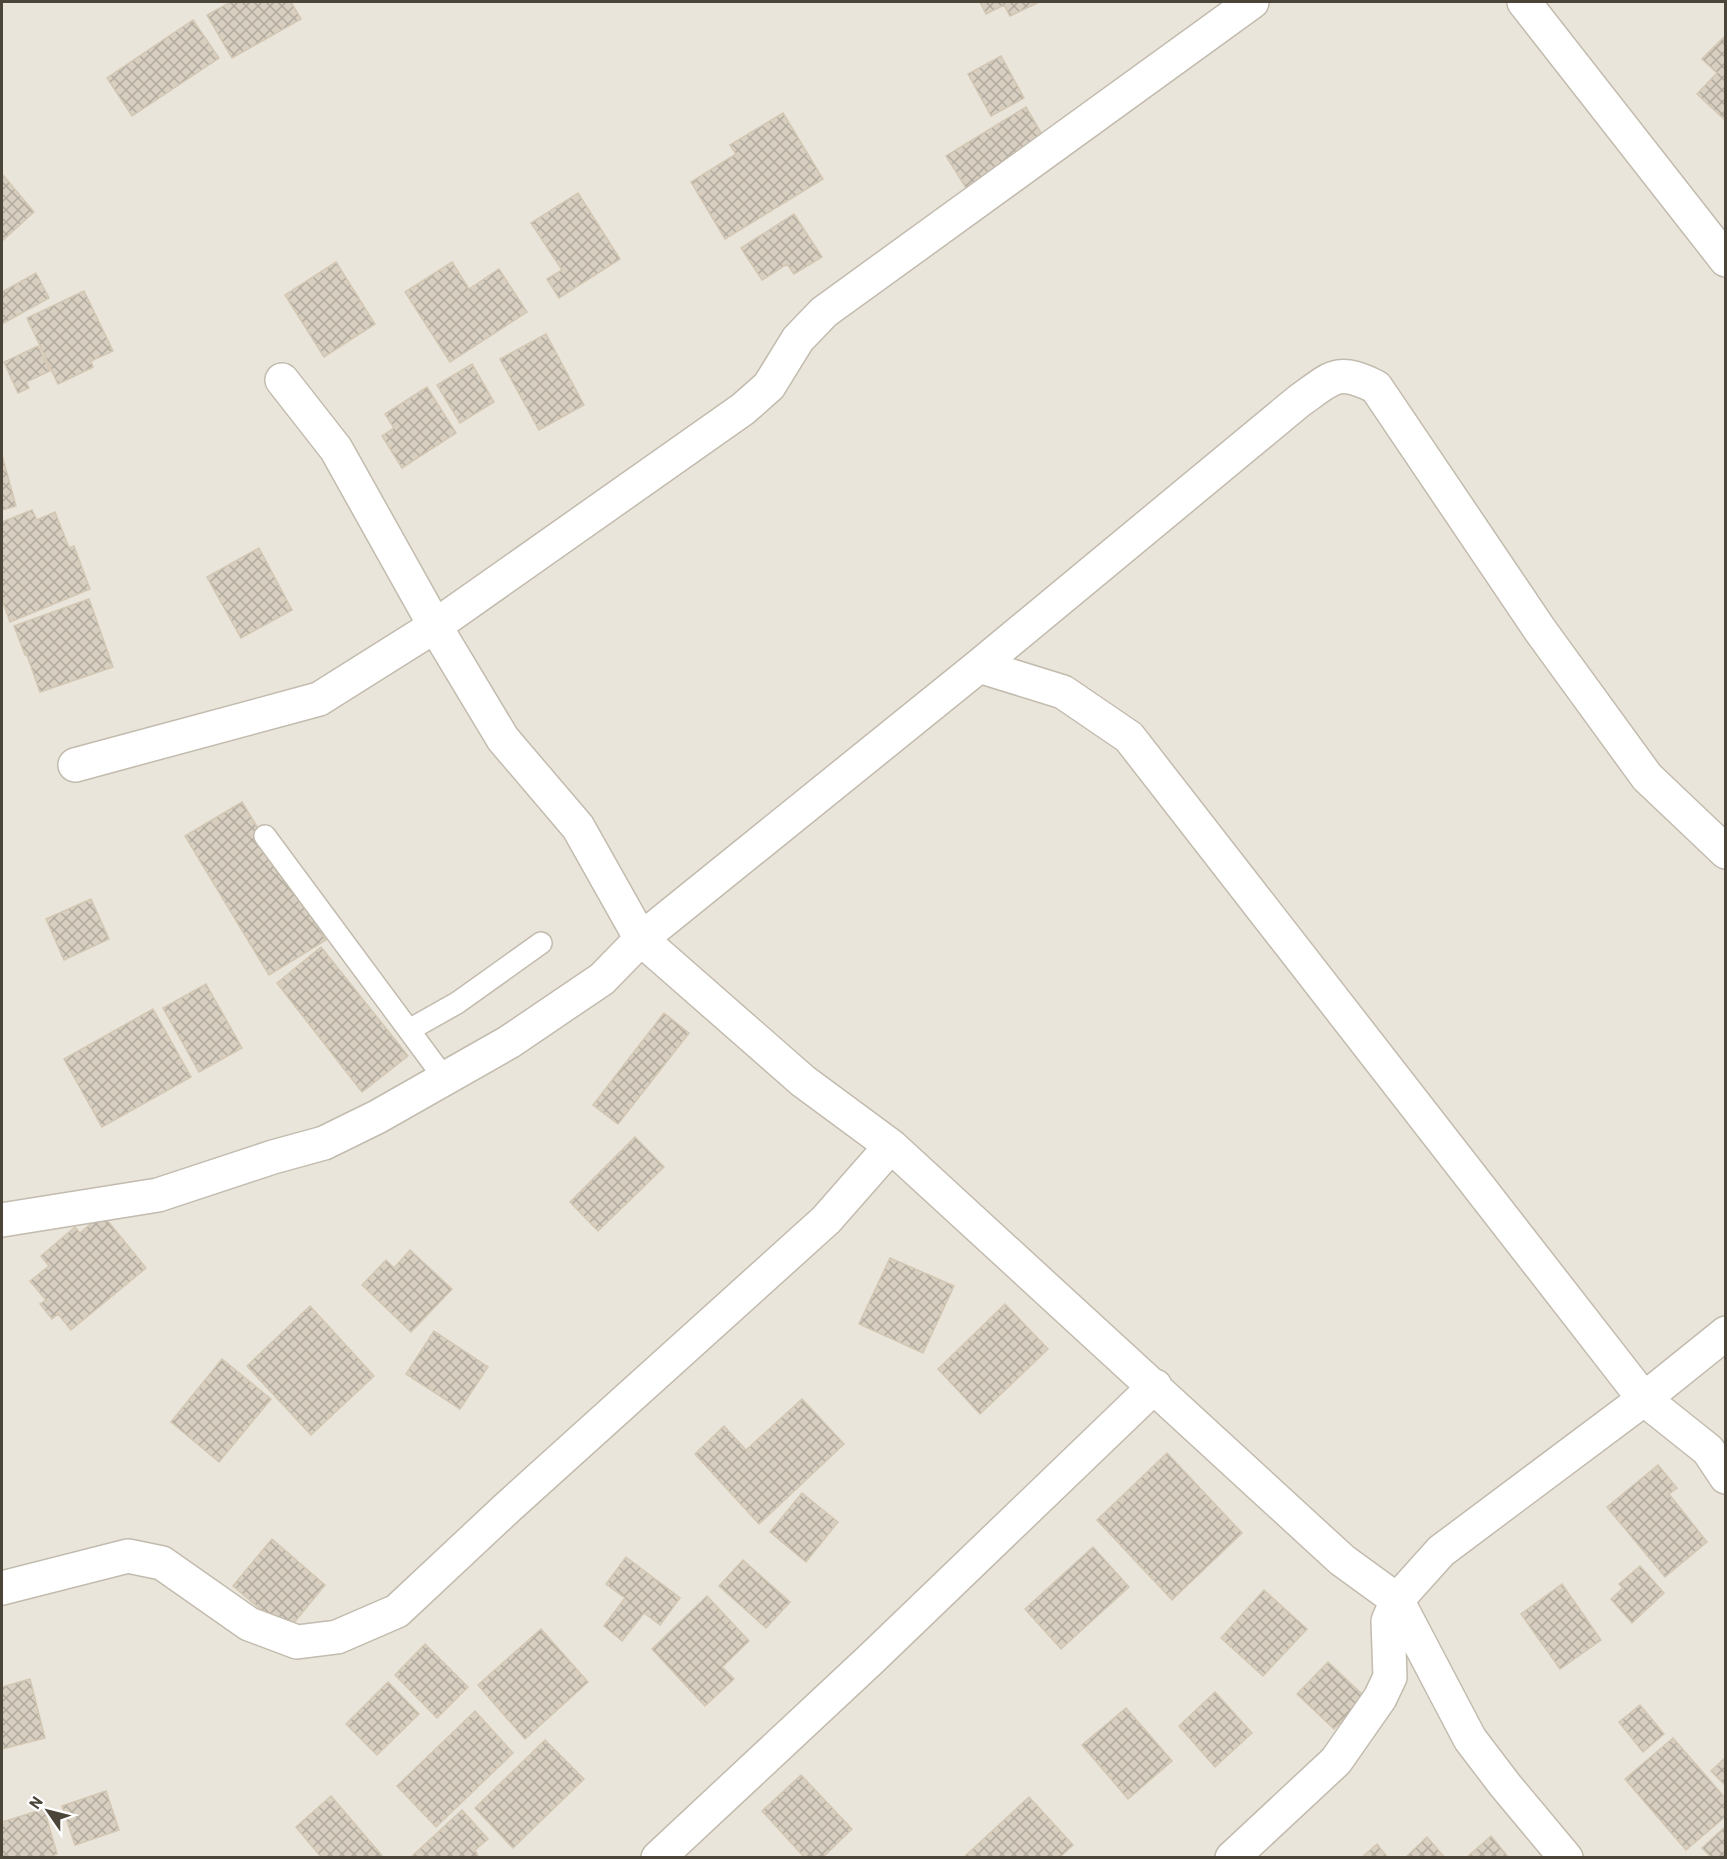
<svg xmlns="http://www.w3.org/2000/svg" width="1727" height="1859" font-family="Barlow,sans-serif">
<defs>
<pattern id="building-cross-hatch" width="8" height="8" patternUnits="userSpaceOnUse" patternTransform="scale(1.5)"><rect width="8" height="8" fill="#d8cfc1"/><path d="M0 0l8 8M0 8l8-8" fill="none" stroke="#b1aa9e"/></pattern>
</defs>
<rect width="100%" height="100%" fill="#f6f3ec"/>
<path fill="#eae5da" d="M2 2H1725V1857H2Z"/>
<path fill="url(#building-cross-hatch)" stroke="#d3c7b4" stroke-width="1.5" d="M231 2H291L301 19 232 58 207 15Z
M980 2H1039L1010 16 1004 5 986 14Z
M193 20 219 58 132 116 107 78Z
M1726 35V121L1697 94 1717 73 1702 59Z
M1001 56 1024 98 991 116 968 74Z
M1026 107 1047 143 968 191 946 156Z
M783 113 823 179 725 239 691 182 736 154 730 145Z
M2 174 34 212 2 241Z
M578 193 620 259 559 298 547 279 562 270 531 223Z
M794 214 822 257 794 274 787 264 762 280 741 248Z
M336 262 375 324 324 357 285 295Z
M452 262 469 289 499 269 527 312 450 362 405 292Z
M36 273 49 298 2 324V292Z
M84 291 113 351 91 361 93 367 58 384 27 318Z
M546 334 584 405 539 430 500 359Z
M38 346 50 371 26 382 29 388 18 393 4 362Z
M472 364 494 402 460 423 437 385Z
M427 387 456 433 402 468 382 436 394 428 385 414Z
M2 455 16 506 2 510Z
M32 510 37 520 55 512 69 548 74 546 90 589 10 622 2 599V522Z
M259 548 292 610 241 638 207 577Z
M89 599 113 667 40 692 27 655H25L14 626Z
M242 802 326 940 269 975 185 836Z
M91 899 109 939 64 960 46 919Z
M321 947 408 1056 362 1092 277 983Z
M206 984 242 1048 199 1072 163 1008Z
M153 1009 191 1077 102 1127 64 1059Z
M664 1013 689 1033 618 1124 593 1105Z
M635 1137 664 1167 598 1231 570 1202Z
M102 1214 146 1268 71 1330 58 1314 52 1319 40 1304 46 1300 30 1281 49 1266 41 1256 75 1227 80 1233Z
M410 1250 452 1289 411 1332 362 1285 386 1260 394 1268Z
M890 1258 954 1286 923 1353 859 1324Z
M1005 1304 1048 1349 980 1414 938 1369Z
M310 1306 374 1376 311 1435 247 1366Z
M434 1331 488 1367 460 1409 406 1374Z
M222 1359 271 1399 219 1462 171 1422Z
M802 1399 844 1444 759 1524 695 1454 724 1426 746 1450Z
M1167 1453 1242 1533 1172 1600 1097 1520Z
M1658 1465 1677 1488 1669 1494 1707 1542 1665 1577 1607 1507Z
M802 1493 838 1522 806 1562 770 1532Z
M272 1539 325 1585 287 1631 233 1586Z
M1093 1547 1129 1587 1061 1649 1025 1609Z
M626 1557 680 1598 660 1625 644 1613 622 1641 604 1626 625 1598 606 1584Z
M743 1560 790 1602 766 1628 719 1586Z
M1640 1566 1664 1593 1632 1623 1611 1599 1623 1588 1619 1584Z
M1562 1584 1601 1640 1560 1669 1521 1614Z
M1264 1590 1307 1629 1263 1676 1221 1638Z
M707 1596 749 1641 722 1667 734 1679 705 1706 652 1649Z
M541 1629 588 1682 525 1739 478 1685Z
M425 1644 468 1687 437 1718 395 1675Z
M1328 1662 1365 1697 1334 1729 1297 1694Z
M30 1679 45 1738 2 1749V1687Z
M388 1682 419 1714 377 1755 346 1724Z
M1215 1692 1252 1733 1215 1767 1179 1726Z
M1640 1705 1664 1734 1643 1752 1619 1722Z
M1126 1708 1172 1761 1128 1799 1082 1745Z
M475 1711 513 1753 436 1827 397 1786Z
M1673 1738 1726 1799V1816L1686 1850 1625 1779Z
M545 1740 584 1779 513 1848 475 1808Z
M1726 1757V1786L1711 1771Z
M801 1775 852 1829 822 1858H805L762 1811Z
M106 1791 119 1830 75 1845 62 1806Z
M331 1796 384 1858H322L296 1827Z
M1029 1797 1073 1845 1059 1858H963Z
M44 1809 57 1854 46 1858H2V1822Z
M462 1810 488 1839 475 1850 479 1858H410Z
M1726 1826V1858H1712L1702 1848Z
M1491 1836 1509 1858H1466Z
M1427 1837 1445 1858H1405Z
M1377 1844 1388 1858H1361Z"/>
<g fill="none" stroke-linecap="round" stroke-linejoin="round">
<defs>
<path id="service" d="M265 836 445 1079
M409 1030 457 1003 541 943"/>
<path id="minor" d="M1524 2 1726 260
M282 380 336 449 435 626 503 739 578 827 641 939 803 1081 891 1146 1342 1560 1397 1600 1470 1739 1505 1785 1566 1858
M979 666 1063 692 1129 737 1644 1399 1708 1450 1726 1477
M75 765 319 699 435 626 743 409 769 386 798 339 824 312 1252 2
M2 1220 158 1195 273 1157 324 1143 377 1117 509 1042 602 979 641 939 979 666 1299 401C1332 378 1336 367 1376 387L1540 630 1647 777 1726 852
M2 1588 128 1556 162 1563 249 1624 297 1642 337 1637 397 1611 507 1508 826 1220 891 1146
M658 1858 870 1660 1155 1386
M1232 1858 1336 1761 1380 1698 1390 1677 1388 1621 1397 1600 1441 1551 1644 1399 1726 1333"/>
</defs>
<use href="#service" stroke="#c2bbae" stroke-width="24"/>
<use href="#minor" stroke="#c2bbae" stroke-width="36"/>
<use href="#service" stroke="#fff" stroke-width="21"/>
<use href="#minor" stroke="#fff" stroke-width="33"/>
</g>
<rect width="1727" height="1859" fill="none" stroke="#4b4439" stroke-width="6"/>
<g transform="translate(48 1811) rotate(305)" stroke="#ffffff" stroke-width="4.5" paint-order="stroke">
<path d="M0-4.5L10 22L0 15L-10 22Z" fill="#4b4439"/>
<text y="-9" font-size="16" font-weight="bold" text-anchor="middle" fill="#4b4439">N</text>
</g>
</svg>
